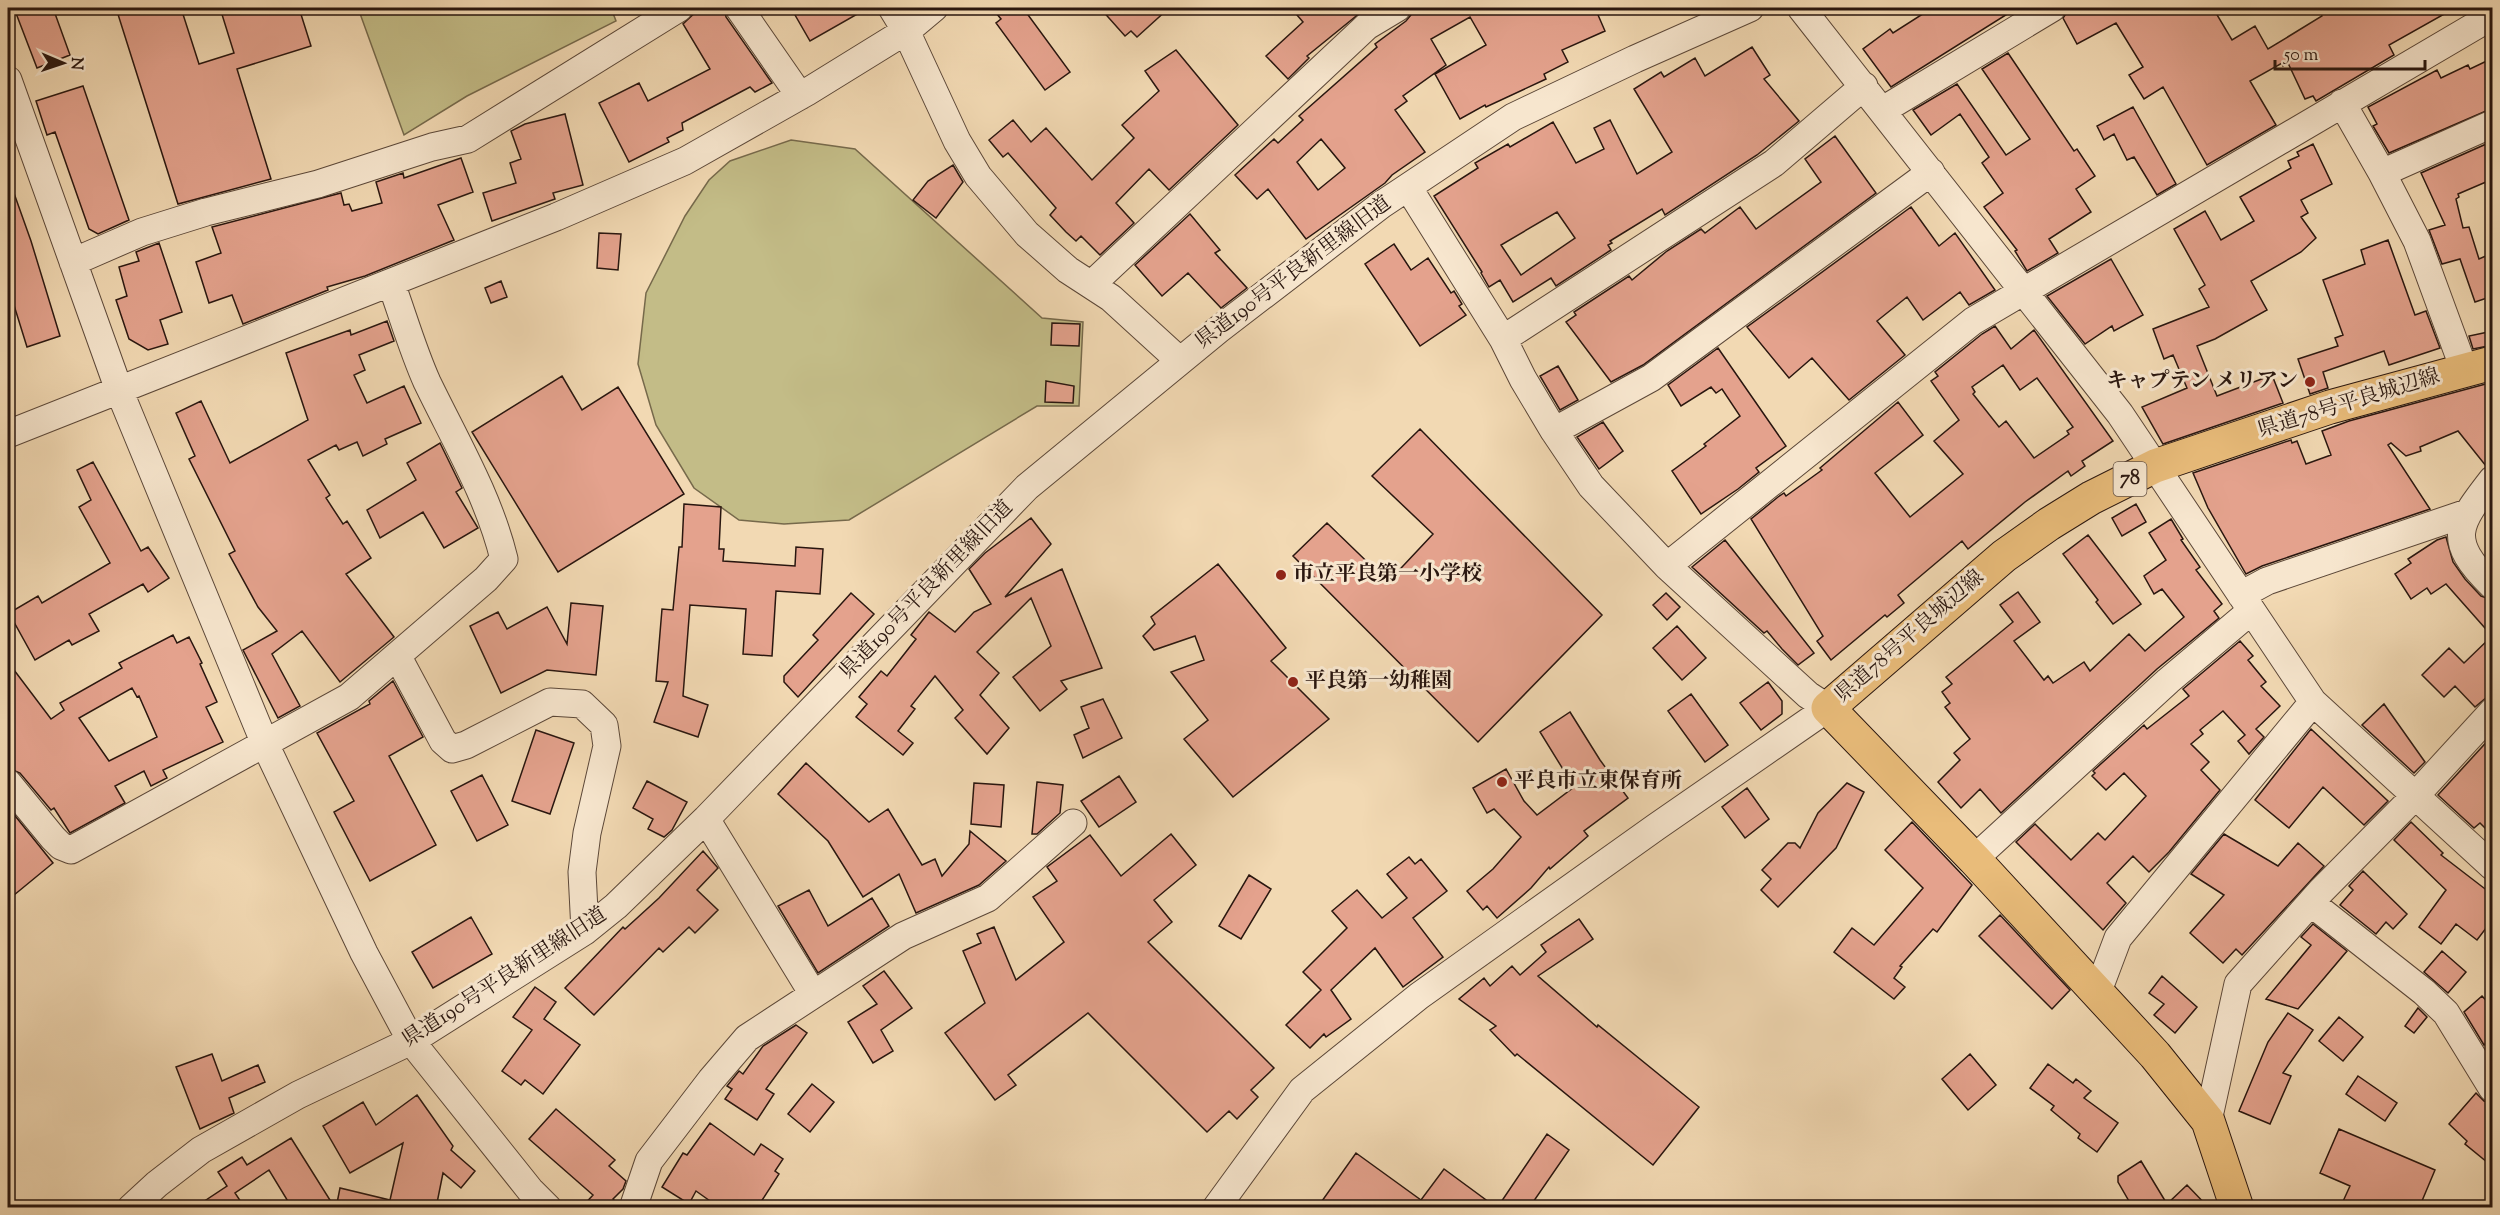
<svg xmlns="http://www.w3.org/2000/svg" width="2500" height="1215" font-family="'Sorts Mill Goudy','Noto Serif JP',serif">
<rect width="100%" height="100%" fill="#f2d9b3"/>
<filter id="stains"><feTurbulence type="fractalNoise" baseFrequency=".00333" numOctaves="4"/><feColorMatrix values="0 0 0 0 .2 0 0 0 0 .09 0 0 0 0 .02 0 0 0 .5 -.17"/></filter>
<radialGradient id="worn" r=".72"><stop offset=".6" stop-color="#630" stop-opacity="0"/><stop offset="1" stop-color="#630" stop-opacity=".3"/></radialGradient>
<path fill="#c3bc87" stroke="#76694b" stroke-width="1.5" d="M358 8H611L616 21 467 96 404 135Z
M791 140 855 149 1042 318 1083 322 1079 406H1037L849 520 784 524 739 520 694 488 656 425 638 364 646 293 685 216 709 180 730 161Z"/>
<path fill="#e4a28d" stroke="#29160f" stroke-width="1.5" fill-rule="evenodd" d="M14 8H53L70 55 37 68Z
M116 8H181L199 64 234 53 220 8H299L311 46 237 69 271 179 178 204Z
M700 8H724L726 17 772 83 755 92 750 87 682 123 683 130 667 138 669 142 629 162 599 103 639 83 648 101 710 69 683 24Z
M791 8H868L810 41Z
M992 8H1023L1070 72 1045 90 996 23 1001 19Z
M1100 8H1169L1137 37 1131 31 1125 36Z
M1291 8H1366L1307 56 1309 58 1288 79 1266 56 1303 22Z
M1413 8H1595L1605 31 1562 50 1568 62 1544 74 1546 79 1486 107 1485 105 1460 119 1435 74 1486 45 1470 17 1431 39 1446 65 1403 96 1407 101 1395 110 1425 152 1392 175 1385 183 1306 239 1268 189 1257 199 1235 175 1274 139 1278 143 1303 120 1299 116 1377 47 1375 44 1406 21 1411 15ZM1321 139 1345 168 1318 190 1297 162Z
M1932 8H2017L1891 87 1863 49 1890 29 1893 33Z
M2074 8H2213L2232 40 2255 26 2268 49 2322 16 2319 8H2455L2389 45 2394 55 2316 101 2313 96 2305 99 2288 63 2283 66 2282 63 2250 81 2276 125 2207 165 2163 87 2144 99 2129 75 2143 67 2116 23 2077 44 2063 18 2067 12Z
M1752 47 1770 75 1764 79 1799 121 1757 155 1665 215 1662 209 1610 241 1612 243 1608 245 1611 250 1556 286 1551 278 1513 302 1500 280 1489 287 1481 273 1482 272 1434 196 1478 168 1475 163 1508 144 1510 147 1553 122 1576 163 1604 149 1594 128 1610 120 1637 174 1672 152 1634 89 1661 72 1664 77 1695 58 1705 76ZM1557 212 1575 238 1521 275 1501 245Z
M1176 50 1238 125 1169 190 1149 169 1116 203 1134 223 1100 255 1081 236 1076 241 1066 232 1050 215 1056 208 1008 153 1003 157 989 140 1013 120 1031 142 1046 128 1092 180 1134 138 1122 125 1159 91 1145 71Z
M2008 53 2074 151 2077 149 2095 176 2076 189 2091 212 2049 239 2058 253 2027 271 2015 251 2017 250 1984 207 2003 193 1982 163 1989 157 1960 114 1931 135 1913 110 1957 84 2006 155 2030 139 1982 69Z
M2493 58V108L2389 153 2373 126 2377 124 2368 107 2437 70 2441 78 2468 65 2470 69Z
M83 86 129 220 98 234 89 229 55 132 47 135 36 101Z
M2133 107 2176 184 2157 195 2134 157 2127 160 2114 134 2104 140 2097 126Z
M565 114 583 185 553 193 555 199 492 221 483 193 516 183 510 163 521 159 511 131 525 124Z
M1835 136 1876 193 1643 365 1611 382 1566 322 1576 315 1574 312 1629 276 1632 280 1667 251 1701 229 1705 233 1740 207 1756 229 1821 182 1805 159Z
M2493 141V179L2458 194 2459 197 2456 199 2463 228 2469 227 2479 259 2488 255 2493 267V296L2475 302 2460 259 2442 264 2429 230 2445 225 2421 173Z
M2313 144 2332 184 2301 200 2308 213 2301 217 2316 238 2301 252 2251 281 2267 310 2215 339 2197 346 2217 396 2272 375 2283 403 2163 444 2142 407 2187 388 2173 355 2164 359 2153 329 2209 307 2199 289 2205 285 2174 229 2205 211 2221 240 2254 221 2240 197 2291 168 2288 161 2299 156 2297 152Z
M461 158 473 192 438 205 454 240 365 276 327 287 328 290 243 324 232 295 209 303 196 262 221 253 212 227 341 193 344 205 349 204 352 211 382 203 376 182 403 173 404 178Z
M953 165 963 182 936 218 913 200 928 181Z
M10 182 31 241 60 336 27 347 8 286V183Z
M1911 207 1939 246 1955 233 1995 290 1969 305 1960 292 1923 320 1907 297 1877 321 1905 355 1849 400 1812 358 1789 378 1747 327Z
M1190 214 1220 250 1215 253 1247 288 1221 308 1188 273 1162 296 1135 265Z
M599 233 621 234 618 270 597 268Z
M2388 240 2415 315 2426 311 2440 348 2389 365 2384 351 2323 372 2328 388 2310 394 2298 359 2338 346 2335 338 2343 335 2323 280 2365 264 2361 250Z
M159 243 182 312 160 320 168 344 148 350 129 339 116 300 127 296 119 267 139 261 136 252Z
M1394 244 1411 270 1428 258 1451 293 1454 291 1462 304 1459 306 1466 315 1420 346 1365 264Z
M2111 259 2143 315 2114 331 2112 326 2085 344 2047 296Z
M501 281 507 297 491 303 485 288Z
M387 321 394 341 359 355 365 370 354 375 367 403 404 386 421 423 385 439 387 444 363 456 357 442 339 450 336 445 308 460 330 495 326 498 343 524 347 521 371 558 346 574 394 637 340 682 302 631 272 654 300 706 278 718 243 650 277 631 258 607 229 554 235 551 189 459 195 456 176 413 201 401 230 463 308 420 286 353 350 330 351 335Z
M1052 323 1080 324 1079 346 1051 345Z
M1995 326 2011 349 2034 330 2113 441 2082 461 2085 466 2071 476 2068 471 2025 502 1968 549 1962 541 1898 595 1904 603 1887 617 1885 615 1831 660 1817 641 1823 636 1751 519 1778 497 1784 493 1786 496 1822 470 1820 468 1898 402 1923 435 1875 473 1910 517 1963 474 1934 441 1959 420 1931 381 1938 376 1935 372 1982 334ZM2003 365 2020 390 2037 378 2073 427 2067 431 2069 434 2034 458 2006 421 1999 427 1973 394 1975 392 1972 387Z
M2493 331V345L2473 349 2469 336Z
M1718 348 1786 446 1756 468 1759 472 1738 489 1701 514 1672 471 1706 446 1704 444 1740 416 1722 389 1716 393 1711 387 1681 406 1668 385Z
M1558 366 1578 400 1560 410 1540 376Z
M562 376 582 410 618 387 684 494 558 572 472 432Z
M1046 381 1074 386 1073 403 1045 402Z
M2493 382V465L2486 466 2458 431 2420 447 2421 451 2406 456 2391 443 2388 445 2430 509 2262 566 2246 574 2208 508 2193 473 2291 440 2292 443 2297 441 2306 464 2331 455 2322 431 2349 421Z
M1603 422 1623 451 1599 469 1577 437Z
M1420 429 1602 615 1478 742 1293 556 1327 523 1388 582 1433 534 1372 476Z
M440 443 462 488 456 492 478 528 444 548 423 512 380 538 367 510 416 480 407 463Z
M93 462 141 551 148 547 169 578 148 592 143 584 89 614 99 631 72 645 69 640 35 660 9 613 38 596 42 603 110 563 79 507 91 500 77 470Z
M684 504 721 507 719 549H724L723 561 795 566 796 547 823 549 820 594 776 591 772 656 743 654 746 609 690 605 683 696 708 705 698 737 654 722 668 682 656 681 662 609 673 610 679 547H682Z
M2136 504 2146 522 2122 536 2112 518Z
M1031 518 1051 544 1005 597 1062 569 1102 668 1061 681 1067 689 1040 711 1013 677 1051 646 1031 598 977 652 999 673 980 695 1009 728 987 754 955 718 963 710 935 676 911 706 915 709 898 731 913 743 903 755 856 717 867 704 859 697 881 671 887 676 916 639 911 635 929 612 955 632 974 612 991 604 969 569 985 553Z
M2171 519 2183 539 2181 540 2200 567 2196 570 2222 604 2214 611 2219 618 2157 669 2001 813 1980 789 1961 808 1938 782 1960 760 1954 753 1970 739 1945 707 1950 703 1942 692 1952 684 1946 677 2013 622 2000 605 2018 592 2040 622 2014 641 2044 680 2048 676 2053 683 2084 662 2090 671 2129 634 2145 651 2184 617 2162 589 2154 594 2144 576 2166 560 2149 533Z
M2088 535 2141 604 2113 624 2096 602 2098 600 2063 554Z
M2446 537 2453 562 2465 579 2481 596 2493 600V697H2487L2475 707 2455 686 2444 697 2422 675 2449 648 2464 663 2492 636 2446 584 2431 594 2427 588 2411 599 2395 574 2411 563 2408 559 2437 540Z
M1725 540 1814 653 1798 665 1782 649 1767 631 1764 633 1692 567Z
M1218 564 1286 648 1271 661 1329 719 1233 797 1184 739 1208 720 1171 672 1204 660 1195 636 1154 650 1143 636 1155 624 1151 617Z
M851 593 874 614 798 697 784 682V676L818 640 813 635Z
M1666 593 1680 607 1667 620 1653 605Z
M571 603 603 606 596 675 547 670 501 693 470 626 498 612 507 629 547 607 567 644Z
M1677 626 1706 658 1682 680 1653 648Z
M173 635 177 643 189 637 202 663 200 664 217 702 206 707 223 742 163 770 167 778 151 786 144 771 115 786 125 803 70 833 54 808 51 810 20 773 8 768V662L51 719 64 710 60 703 122 668 119 663ZM132 688 137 697 139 696 157 737 109 761 79 718Z
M2240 641 2253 656 2248 660 2266 682 2261 686 2280 706 2256 729 2264 737 2249 754 2238 741 2245 735 2223 711 2200 730 2203 734 2191 744 2209 762 2201 770 2220 790 2169 852 2149 872 2133 856 2107 883 2126 903 2103 930 2016 842 2035 824 2071 860 2098 833 2105 840 2146 796 2124 773 2106 790 2092 776 2095 773 2093 771 2144 725 2147 729 2189 696 2183 689Z
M393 681 423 737 389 756 436 845 370 881 334 812 354 801 317 733 370 704 369 701Z
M1768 682 1782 701V714L1761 730 1740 703Z
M1691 694 1728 745 1705 762 1668 711Z
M1103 699 1122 738 1083 758 1074 735 1089 728 1081 707Z
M2384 704 2425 762 2414 773 2362 725Z
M1570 712 1600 760 1628 798 1584 831 1588 836 1550 869 1549 867 1531 888 1497 918 1487 906 1483 910 1467 891 1493 869 1521 837 1494 809 1487 813 1473 788 1506 769 1524 801 1537 815 1574 787 1540 732Z
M2311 729 2388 801 2364 825 2323 787 2289 828 2255 800Z
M536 730 574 743 550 814 512 801Z
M2493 735V836L2480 823 2474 828 2438 795Z
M806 763 869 822 888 809 922 865 935 859 942 876 969 844 970 831 1006 861 979 885 916 913 899 874 863 897 828 841 778 794Z
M482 775 508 825 477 841 451 791Z
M1119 776 1136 802 1099 827 1081 801Z
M647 781 687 802 672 830 664 837 648 829 653 819 633 808Z
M1037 782 1063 785 1060 813 1037 834H1032Z
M974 783 1004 785 1001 827 971 824Z
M1847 783 1864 792 1836 848 1778 907 1761 890 1771 879 1762 870 1788 843H1795L1800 848 1818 813Z
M1747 788 1769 819 1745 838 1722 807Z
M8 807 53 863 8 900Z
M1912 822 1972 885 1937 932 1933 929 1900 966 1902 967 1894 978 1905 987 1894 999 1834 952 1852 928 1874 945 1923 888 1885 850Z
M2411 822 2443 853 2441 855 2493 895V919L2477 940 2456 924 2441 944 2419 927 2446 890 2394 840Z
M1171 834 1196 865 1154 900 1172 922 1148 942 1274 1068 1251 1090 1258 1097 1237 1119 1229 1111 1207 1132 1088 1013 1008 1075 1016 1085 995 1100 945 1033 985 1003 963 951 981 943 977 934 994 927 1016 980 1064 942 1033 897 1057 881 1047 867 1090 835 1121 876Z
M2224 834 2278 866 2298 843 2324 866 2242 955 2236 949 2223 963 2190 933 2224 895 2191 874Z
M703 851 718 868 697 890 718 910 695 933 689 927 663 952 659 948 594 1015 565 988 623 927 625 929 659 898Z
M1409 857 1415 864 1421 859 1447 891 1413 918 1443 957 1403 987 1375 948 1331 990 1351 1019 1326 1037 1324 1034 1310 1048 1286 1025 1321 990 1303 972 1347 928 1332 911 1357 890 1382 918 1407 898 1387 874Z
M2363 871 2407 914 2393 929 2386 922 2376 934 2340 905 2353 890 2349 886Z
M1249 875 1271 889 1241 939 1219 926Z
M809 890 828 926 872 898 889 926 818 973 778 906Z
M2000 915 2070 990 2052 1009 1979 936Z
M471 917 492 954 433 988 412 952Z
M1579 919 1593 939 1538 976 1597 1027 1598 1025 1699 1107 1653 1165 1517 1054 1515 1056 1490 1030 1496 1026 1459 999 1484 978 1490 986 1512 966 1520 975 1546 952 1541 945Z
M2313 924 2347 951 2298 1009 2266 999 2311 945 2301 937Z
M2442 951 2466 972 2448 993 2424 972Z
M884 971 912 1008 881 1030 893 1051 873 1063 848 1022 877 1004 863 986Z
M2162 976 2197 1007 2175 1033 2154 1015 2164 1004 2149 993Z
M535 987 556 1002 544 1019 580 1045 543 1094 525 1080 521 1085 502 1071 532 1030 513 1017Z
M2482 996 2493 1008V1037L2484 1045 2464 1012Z
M2418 1008 2427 1017 2414 1033 2405 1026Z
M2288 1013 2313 1030 2283 1073 2291 1076 2270 1124 2239 1111 2268 1042Z
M2339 1017 2363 1037 2343 1061 2319 1041Z
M796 1025 807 1033 766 1089 774 1094 757 1120 725 1099 732 1089 727 1086 739 1071 743 1074 763 1046Z
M212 1054 222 1081 258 1065 265 1082 229 1098 234 1113 200 1129 176 1067Z
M1970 1054 1996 1085 1968 1110 1942 1079Z
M2048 1064 2073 1083 2076 1079 2091 1091 2084 1098 2118 1123 2097 1152 2078 1138 2080 1134 2051 1110 2054 1106 2030 1088Z
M2358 1076 2397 1103 2385 1121 2346 1094Z
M812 1084 834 1102 810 1132 788 1114Z
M2476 1093 2484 1101 2493 1104V1167L2465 1144 2467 1141 2449 1124Z
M417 1095 453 1146 451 1150 475 1171 461 1188 443 1173 436 1208H336L340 1188 390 1200 403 1143 350 1173 323 1126 363 1102 376 1125Z
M556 1109 615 1160 609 1166 626 1181 623 1189 613 1199 618 1204V1208H581L593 1195 529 1139Z
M710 1123 754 1155 761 1144 783 1159 775 1171 779 1174 757 1208H720L696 1191 689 1204 662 1187 683 1153 687 1155Z
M2339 1129 2435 1170 2419 1208H2340L2350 1186 2320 1173Z
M1547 1134 1569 1150 1529 1208H1497Z
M291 1138 335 1208H292L269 1170 235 1193 245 1208H194L227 1186 218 1172 242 1157 247 1165Z
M1356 1153 1421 1200 1444 1169 1497 1208H1317Z
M2141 1161 2167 1204 2187 1185 2209 1208H2133L2118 1182V1176Z"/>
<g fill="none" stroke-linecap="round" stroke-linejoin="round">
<defs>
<path id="minor" d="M739 8 800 96
M892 8 906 31 957 141 978 176 1027 234 1068 270 1111 298 1180 361
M1801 8 2120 414 2313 702 2492 866
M8 80 119 390 265 744 364 953 411 1041 530 1190 548 1208
M2342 103 2382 173 2417 241 2464 369
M1883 110 2052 8
M2382 173 2492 124
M73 262 142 232 206 212 318 184 432 147 468 139 679 8
M1092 284 1367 26 1397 8
M1503 339 1774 163 1864 86
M1554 431 1651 378 1931 172
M8 434 556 217 685 161 807 92 909 29 934 8
M2492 480C2457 525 2446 540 2492 585
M1667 566 1973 321 2492 16
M2241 595 2267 581 2467 513
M398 657 443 741 452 749 466 745 550 702 582 704 604 725 607 746 587 833 582 872 585 931
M8 783 53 838 61 846 71 850 349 697 486 579 504 559C489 497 455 440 427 382 413 351 403 316 391 283
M706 819 813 994
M1974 859 2168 681 2251 611
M2311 903 2424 992 2446 1013 2492 1088
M2098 991 2118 938 2313 702
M2208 1121 2238 984 2321 891 2416 795 2492 712
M131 1208 157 1184 201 1150 298 1095 411 1041 585 931 616 906 706 819 1027 487 1218 330 1381 205 1513 117 1635 59 1750 8
M633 1208 649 1161 711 1080 747 1038 903 936 988 898 1073 823
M1216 1208 1302 1090 1419 996 1656 827 1828 708 1808 695 1667 566 1591 486 1554 431 1523 379 1503 339 1408 187"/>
<path id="major" d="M2237 1208 2208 1121 2155 1055 1974 859 1828 708 2004 556 2049 524 2091 498 2155 466 2330 407 2492 363"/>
</defs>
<use href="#minor" stroke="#5b4738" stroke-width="29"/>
<use href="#major" stroke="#29160f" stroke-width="35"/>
<use href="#minor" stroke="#f7e6ce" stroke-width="27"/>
<use href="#major" stroke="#e9bc7a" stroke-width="33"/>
</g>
<g fill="#8f2418" stroke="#f7e6ce" stroke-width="2">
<circle cx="2310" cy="382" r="6"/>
<circle cx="1281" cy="575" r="6"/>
<circle cx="1293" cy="682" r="6"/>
<circle cx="1502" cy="782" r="6"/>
</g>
<g text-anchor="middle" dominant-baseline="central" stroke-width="6" stroke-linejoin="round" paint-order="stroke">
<rect fill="#f7e6ce" stroke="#675448" stroke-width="1.5" x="2113.5" y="462" width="33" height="34" rx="4.5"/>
<g font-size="20" font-weight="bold" fill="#29160f">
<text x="2130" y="479">78</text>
</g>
<g font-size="21" fill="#29160f" stroke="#f7e6ce">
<text transform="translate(1294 273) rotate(-37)">県道190号平良新里線旧道</text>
<text transform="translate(2349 404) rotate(-17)">県道78号平良城辺線</text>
<text transform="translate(927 590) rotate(-46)">県道190号平良新里線旧道</text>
<text transform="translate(1910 637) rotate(-41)">県道78号平良城辺線</text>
<text transform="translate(505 978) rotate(-33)">県道190号平良新里線旧道</text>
</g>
<g font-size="21" font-weight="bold" fill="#29160f" stroke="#f7e6ce" text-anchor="start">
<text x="2298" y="382" text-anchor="end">キャプテン メリアン</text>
<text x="1293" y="575">市立平良第一小学校</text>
<text x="1305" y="682">平良第一幼稚園</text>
<text x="1514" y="782">平良市立東保育所</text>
</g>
</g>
<rect width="2500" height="1215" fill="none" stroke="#f2d9b3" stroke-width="30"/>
<rect x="9" y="9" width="2482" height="1197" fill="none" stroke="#29160f" stroke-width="3"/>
<rect x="15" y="15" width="2470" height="1185" fill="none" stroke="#29160f" stroke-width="1.5"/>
<g transform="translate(63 63) rotate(92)" stroke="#f7e6ce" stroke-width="4.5" paint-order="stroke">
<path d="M0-4.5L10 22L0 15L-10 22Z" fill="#29160f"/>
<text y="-9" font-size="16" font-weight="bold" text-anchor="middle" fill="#29160f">N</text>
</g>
<path d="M2275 60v9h150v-9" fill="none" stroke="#29160f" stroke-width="3"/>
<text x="2284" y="60" font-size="18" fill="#29160f" stroke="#f7e6ce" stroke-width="4.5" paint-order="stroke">50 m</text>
<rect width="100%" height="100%" filter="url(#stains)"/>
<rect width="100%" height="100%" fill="url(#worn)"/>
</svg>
